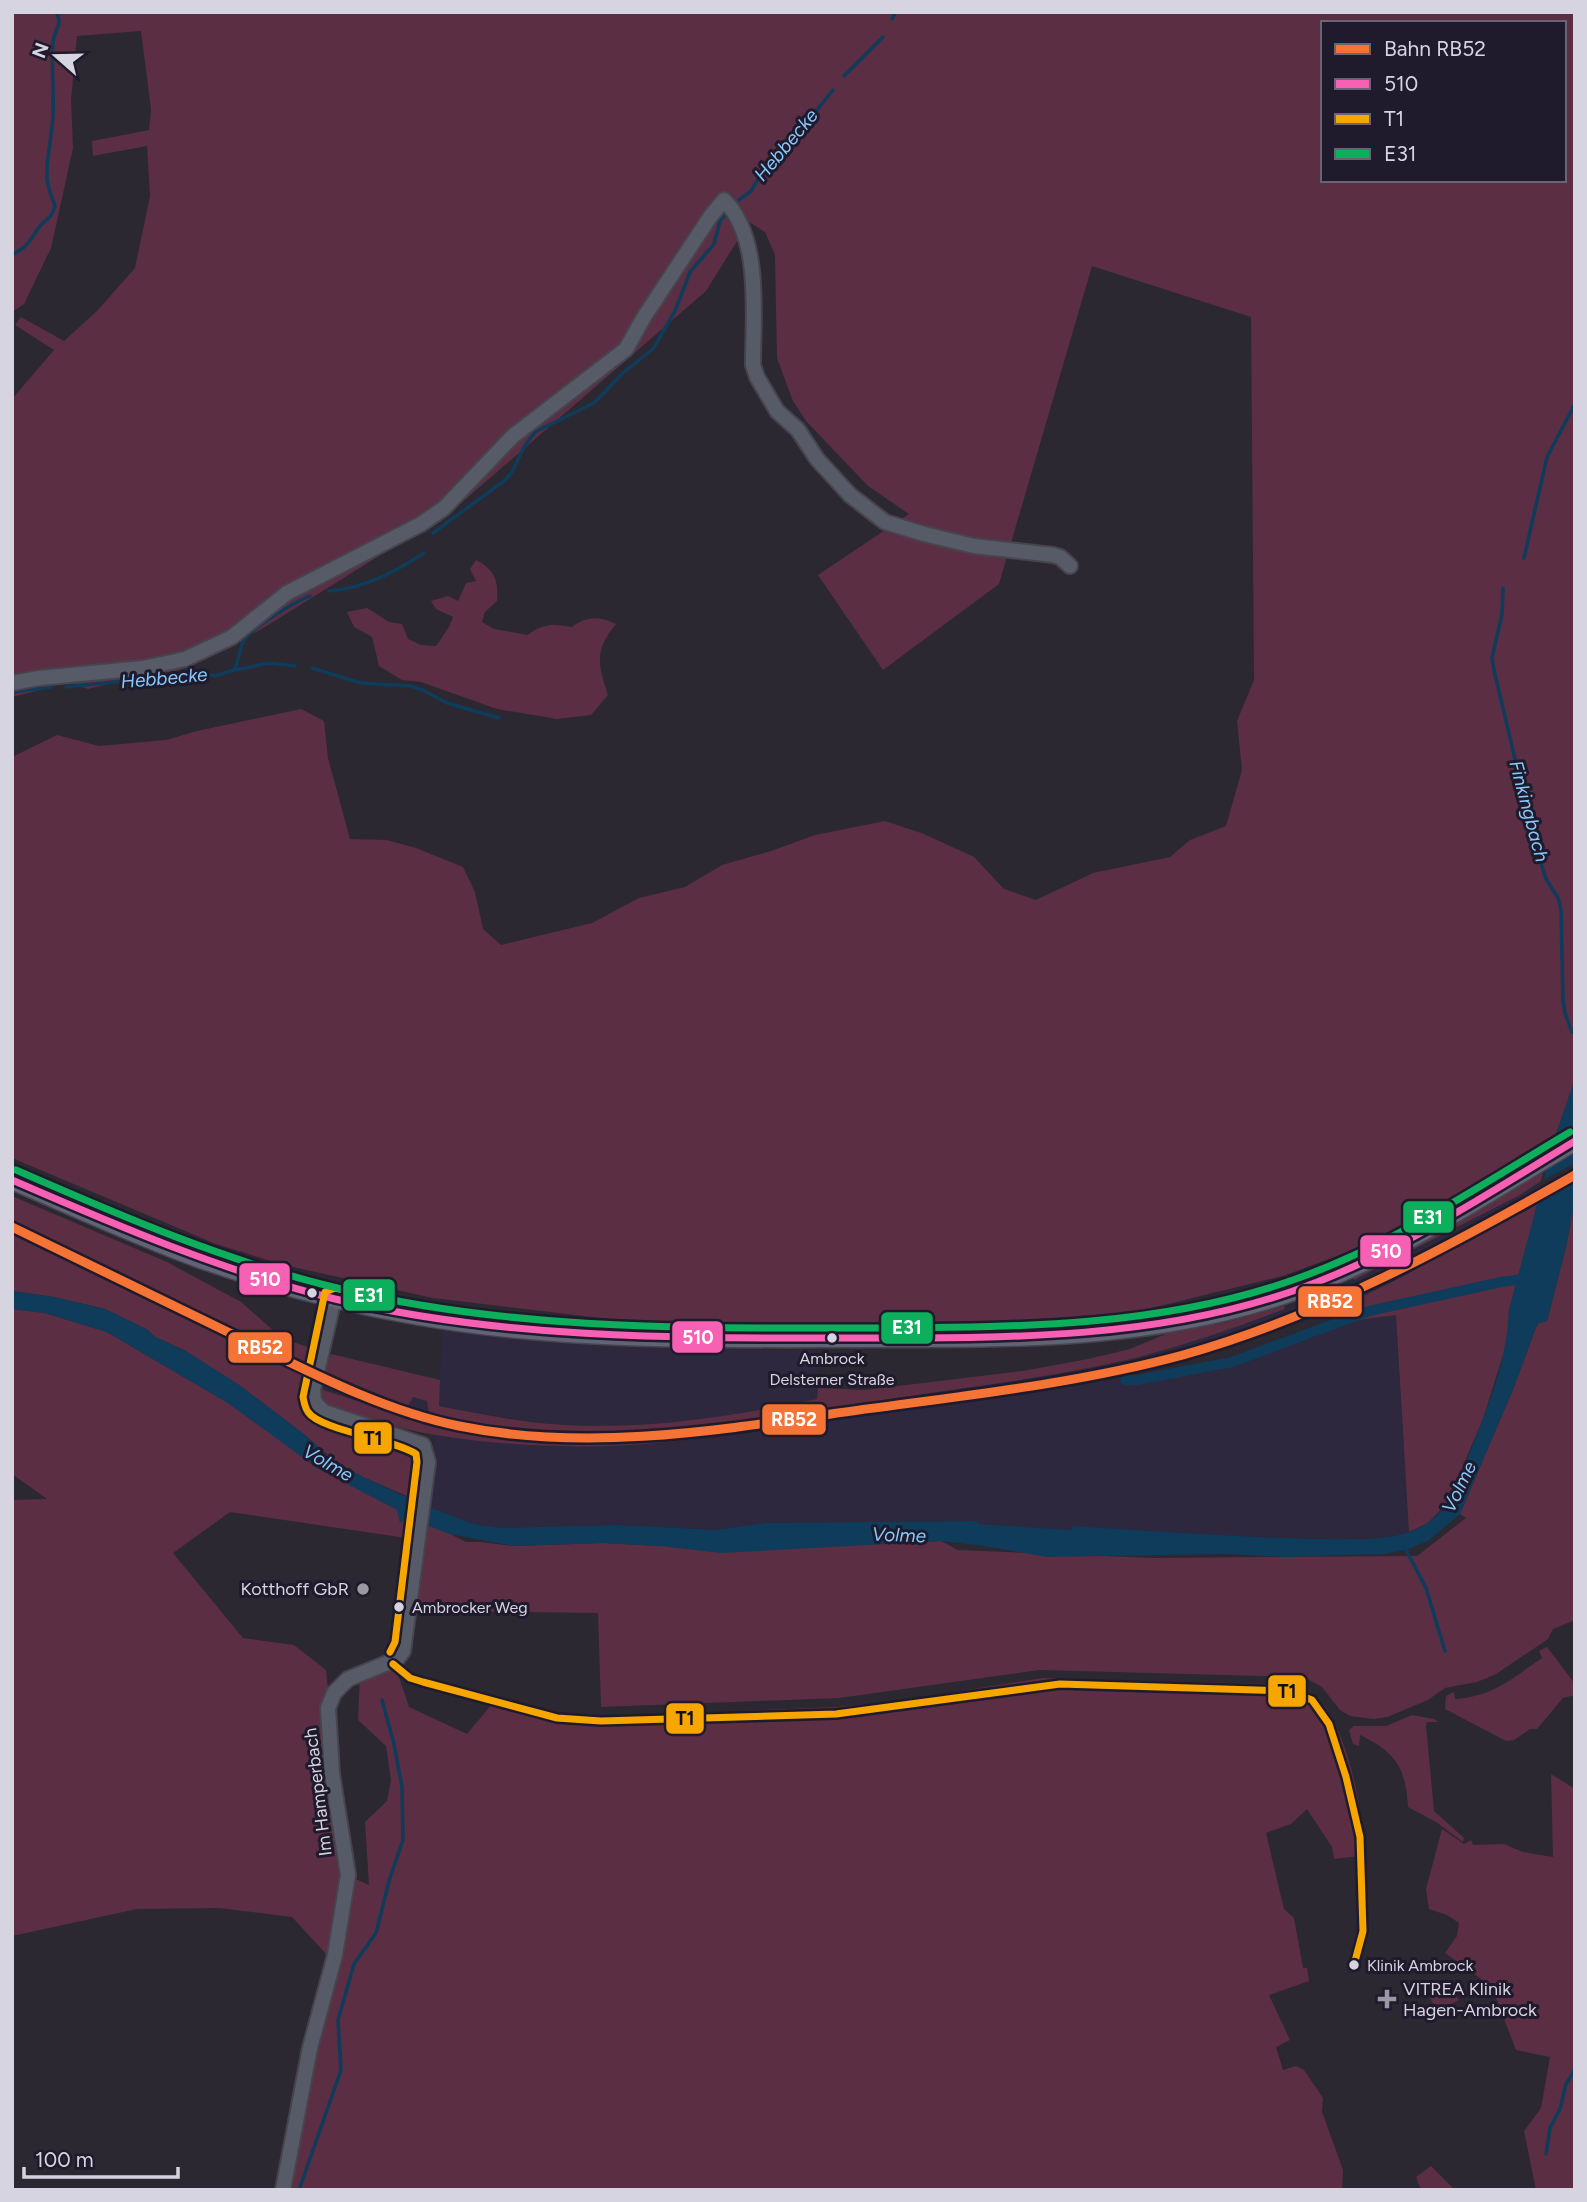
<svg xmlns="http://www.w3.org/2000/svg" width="1587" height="2202" font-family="Figtree,sans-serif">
<rect width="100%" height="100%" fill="#2b2832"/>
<path fill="#2e283f" d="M1541 1181 1537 1200 1402 1277 1345 1305 1231 1347 1094 1381 1158 1379 1219 1370 1305 1341 1350 1321 1396 1314 1409 1532 1388 1537 1333 1539 1229 1537 1073 1526 1072 1530 977 1524 976 1521 765 1523 716 1530 619 1525 500 1528 474 1524 426 1506 435 1435 545 1445 586 1446 666 1443 708 1439 742 1431 664 1439 586 1443 499 1437 458 1430 423 1422 320 1389 324 1372 408 1406 412 1397 427 1401 429 1413 501 1427 666 1428 705 1426 1036 1376 1136 1357 1170 1348 1285 1309 1354 1280 1399 1258 1520 1195Z
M12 1221 313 1366 310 1379 12 1234Z
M443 1330 517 1340 610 1346 817 1351 818 1399 705 1420 625 1425 550 1424 438 1406Z"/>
<path fill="#5b2e44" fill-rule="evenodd" d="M12 12H1575V1079L1554 1140 1473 1189 1358 1248 1286 1275 1115 1317 1017 1325 932 1322 881 1327 669 1326 433 1298 284 1265 216 1244 12 1158V757L57 735 99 746 166 740 197 731 301 709 324 721 328 758 350 839 387 840 416 848 463 867 475 892 483 929 501 945 592 923 639 898 685 887 722 865 771 851 815 835 885 821 924 834 974 857 1004 889 1036 900 1093 873 1170 857 1190 840 1226 826 1242 770 1237 721 1254 680 1251 317 1092 266 999 584 883 670 818 575 909 514 868 486 806 421 793 401 777 358 775 255 765 232 749 222 706 291 453 510 260 630 180 670 138 677 88 689 61 680 45 689 12 697V399L54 350 15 325 21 317 64 341 97 311 135 268 150 196 147 146 93 156 92 141 149 130 151 109 141 31 77 36 71 100 73 148 51 248 24 304 12 312ZM1323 23H1564V180H1323Z
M476 560C494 569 499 580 497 601L485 612 482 622 494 629 528 635C543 623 554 624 572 627 587 616 599 616 616 624 594 650 598 665 608 695L591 715 557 719 497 709 421 682 402 680 379 666 372 637 354 627 347 612 367 608 389 622 402 624 408 639 421 645 436 646 449 627 453 617 436 609 431 601 448 596 458 601 466 583 476 581 470 569Z
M1543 1172 1541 1181 1520 1195 1354 1280 1352 1278Z
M12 1196 167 1262 241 1302 282 1338 316 1350 313 1366 12 1221Z
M1537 1200 1539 1201 1509 1310 1508 1339 1483 1419 1447 1503 1428 1523 1409 1532 1396 1315 1350 1321 1345 1305 1402 1277Z
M1575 1200V1620L1553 1629 1548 1639 1496 1674 1477 1682 1445 1688 1428 1700 1387 1717 1374 1719 1350 1716 1340 1710 1322 1687 1304 1677 1039 1670 839 1698 601 1707 598 1613 442 1611 414 1603 420 1540 230 1512 173 1553 243 1638 294 1645 326 1670 347 1875 369 1885 365 1822 387 1801 391 1780 386 1746 358 1720 360 1677 395 1665 409 1707 467 1734 497 1698 559 1713 617 1716 837 1707 903 1700 1043 1678 1269 1684C1283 1685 1299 1685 1310 1693 1354 1724 1365 1834 1367 1884L1364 1885 1360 1856 1334 1859 1332 1847 1307 1809 1291 1824 1266 1833 1284 1909 1294 1918 1303 1968H1307L1309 1981 1269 1995 1290 2040 1276 2047 1283 2070 1296 2066 1304 2070 1323 2098 1322 2112 1343 2170 1342 2190H277L328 1956 292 1917 219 1908 137 1909 12 1936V1500L47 1499 12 1474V1309L45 1313 107 1332 228 1403 316 1466 466 1542H481L513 1546 603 1543 661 1546 877 1544 941 1541 958 1550 1153 1558 1417 1556 1466 1518 1460 1514 1514 1387 1536 1327 1539 1323 1547 1321 1566 1247Z
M12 1234 310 1379 302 1390 305 1406 316 1417 404 1445 418 1460 420 1474 416 1500 363 1477 333 1460 305 1435 239 1385 184 1350 155 1337 148 1330 105 1309 54 1297 12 1291Z
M1284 1306 1285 1309C1237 1327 1189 1344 1139 1357 1053 1378 964 1387 877 1401 739 1422 565 1453 429 1413L427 1401 413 1397 408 1406 324 1372 331 1354 440 1380 439 1406C476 1413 513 1421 550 1424 641 1431 729 1417 817 1399L818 1388 865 1390 1023 1371 1088 1359 1130 1349 1166 1334 1228 1322Z
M320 1389C366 1403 411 1421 458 1430 556 1450 658 1442 756 1429 652 1450 541 1452 436 1435 397 1429 359 1416 323 1402Z
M1547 1647 1575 1684V1695L1563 1698 1537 1729H1530L1514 1740 1506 1741 1445 1709 1446 1696 1454 1692 1455 1699C1494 1696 1511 1679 1542 1658L1539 1651Z
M1412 1715 1434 1719 1438 1722H1427L1426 1725 1434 1811 1464 1838 1463 1842 1436 1822 1408 1807C1406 1767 1395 1752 1360 1735L1359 1746 1353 1744 1349 1730 1354 1726H1386Z
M1551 1774 1575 1789V2190H1536L1524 2131 1541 2108 1550 2057 1516 2050 1492 1987 1445 1953 1457 1936 1459 1923 1447 1915 1429 1909 1426 1889 1442 1829 1464 1844 1471 1840 1473 1845 1504 1844 1523 1852 1553 1857Z
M1421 1980C1438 1980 1450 1986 1459 2000L1441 2009 1432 2002Z
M1431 2166 1455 2190H1421L1416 2177Z"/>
<path fill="#0e3c5a" d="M1575 1079V1200L1566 1247 1547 1321 1539 1323 1536 1327 1514 1387 1460 1514 1428 1541 1406 1550 1383 1554 1285 1557 1226 1554 1047 1557 984 1546 941 1541 721 1553 661 1546 603 1543 513 1546 450 1534 406 1518 400 1523 397 1510 317 1468 228 1403 107 1332 45 1313 12 1309V1291L54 1297 105 1309 148 1330 155 1337 184 1350 239 1385 305 1435 333 1460 363 1477 426 1506 474 1524 500 1528 619 1525 716 1530 765 1523 977 1521 978 1524 1072 1530 1073 1526C1153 1531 1232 1537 1312 1539 1343 1539 1389 1542 1417 1529 1428 1524 1439 1515 1445 1505 1456 1491 1461 1473 1468 1457 1487 1410 1507 1361 1509 1310L1554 1140Z"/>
<path fill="#2b2832" d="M1575 1163V1180L1537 1200 1541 1181Z"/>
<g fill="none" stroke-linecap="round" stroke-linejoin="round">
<path stroke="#0e3c5a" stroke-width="3.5" d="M892 19 896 12
M844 76 883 37
M739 200 751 191 765 167 792 141 833 90
M12 255C29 245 27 245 37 230 44 218 50 223 55 206 52 197 47 187 47 177 46 155 53 134 53 112 54 89 51 65 53 42 54 29 64 25 56 12
M433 533 504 481 512 472 524 447 535 432 594 403 624 372 653 349 675 311 690 272 714 244 720 221 725 215
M1524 558 1547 457 1575 404
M1503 588 1502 614 1492 658 1494 670 1536 848 1546 879 1558 898 1561 910 1563 1000 1565 1013 1572 1032
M329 591C365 588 393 573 424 553
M312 668 361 683 410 686 423 690 447 703 499 718
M235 670 269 663 295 666
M66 687 145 679 155 681 165 677 180 680 204 673 215 676 234 670C239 661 239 653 242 644 248 629 295 602 310 596
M12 692 51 687
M1404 1546 1426 1588 1445 1651
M1546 2154 1550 2128 1560 2109 1566 2084 1575 2070
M299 2190 341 2070 338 2020 354 1964 376 1933 389 1881 403 1840 402 1787 394 1744 382 1700"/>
<path stroke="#0e3c5a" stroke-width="10" d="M1125 1380H1137L1232 1362 1369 1311 1501 1282 1531 1278"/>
<defs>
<path id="minor" d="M12 683 39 678 143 668 185 659 232 637 287 593 421 524 444 508 513 436 626 349 644 317 710 217 724 200C762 238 753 315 753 365L757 377 777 411 798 430 817 459 850 495 885 522 924 534 974 546 1053 555 1060 557 1070 566
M283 2190 310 2048 335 1955 348 1875 332 1774 328 1708 334 1693 348 1679 397 1659 403 1651 428 1462 423 1445 324 1412 314 1402 313 1389 334 1298"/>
<path id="major" d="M12 1180C75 1207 137 1236 201 1259 270 1283 343 1303 415 1315 566 1342 720 1338 873 1338 1015 1338 1157 1340 1294 1291 1394 1256 1484 1195 1575 1141"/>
</defs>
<use href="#minor" stroke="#47444d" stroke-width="18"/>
<use href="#major" stroke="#47444d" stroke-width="21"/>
<use href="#minor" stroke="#575b68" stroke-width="14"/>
<use href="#major" stroke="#616477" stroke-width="18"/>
<defs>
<path id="bus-1" d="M12 1180C118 1226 222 1271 335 1299 511 1341 692 1338 872 1338 1014 1338 1158 1338 1293 1291 1394 1256 1484 1196 1575 1141"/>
<path id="bus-2" d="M376 1297 335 1288 325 1292 303 1397C304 1402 305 1408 308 1412 320 1430 393 1439 416 1454L417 1462 395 1642 390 1652
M393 1664 410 1678 423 1682 557 1718 601 1721 836 1714 1060 1684 1289 1691 1312 1700 1329 1724 1346 1777 1360 1837 1363 1931 1354 1965"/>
<path id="bus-3" d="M16 1170C121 1216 225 1261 337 1288 512 1331 692 1328 871 1328 1012 1327 1155 1328 1290 1281 1390 1247 1479 1186 1570 1132"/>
</defs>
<use href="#bus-1" stroke="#1f1a2c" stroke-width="12"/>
<use href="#bus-2" stroke="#1f1a2c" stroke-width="12"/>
<use href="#bus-3" stroke="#1f1a2c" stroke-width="12"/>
<use href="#bus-1" stroke="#f860b3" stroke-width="7"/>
<use href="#bus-2" stroke="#f7a600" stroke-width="7"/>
<use href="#bus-3" stroke="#0daf5c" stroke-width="7"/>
<defs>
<path id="rail-1" d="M12 1227C87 1264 162 1300 236 1336 308 1371 381 1410 459 1426 582 1451 708 1432 831 1414 949 1397 1068 1386 1183 1355 1322 1316 1450 1246 1575 1175"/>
</defs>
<use href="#rail-1" stroke="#1f1a2c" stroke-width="14"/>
<use href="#rail-1" stroke="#f57335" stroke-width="9"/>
</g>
<g fill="#d7d4e1" stroke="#1f1a2c" stroke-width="2.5">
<circle cx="312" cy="1293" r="6"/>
<circle cx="832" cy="1338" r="6"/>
<circle cx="399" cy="1607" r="6"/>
<circle cx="1354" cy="1965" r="6"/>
</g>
<g fill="#9b98a4" stroke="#1f1a2c" stroke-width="2.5">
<circle cx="363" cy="1589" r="7"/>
<path d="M1383.5 1988.5h7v7h7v7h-7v7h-7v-7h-7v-7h7z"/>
</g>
<g text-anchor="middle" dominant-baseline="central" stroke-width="6" stroke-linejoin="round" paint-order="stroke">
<g font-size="16" fill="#d7d4e1" stroke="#1f1a2c" text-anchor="start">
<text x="832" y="1358" text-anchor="middle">Ambrock<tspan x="832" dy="21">Delsterner Straße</tspan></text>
<text x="412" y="1607">Ambrocker Weg</text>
<text x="1367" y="1965">Klinik Ambrock</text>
</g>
<g font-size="18" fill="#d7d4e1" stroke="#1f1a2c" text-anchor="end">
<text x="349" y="1589">Kotthoff GbR</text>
<text x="1403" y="1989" text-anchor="start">VITREA Klinik<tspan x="1403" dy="21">Hagen-Ambrock</tspan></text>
</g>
<g font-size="18" fill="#d7d4e1" stroke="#1f1a2c">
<text transform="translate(318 1792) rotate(-97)">Im Hamperbach</text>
</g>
<g font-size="19" font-style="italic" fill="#86c9fc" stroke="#1f1a2c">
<text transform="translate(786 145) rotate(-50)">Hebbecke</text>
<text transform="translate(164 678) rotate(-5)">Hebbecke</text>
<text transform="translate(1529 811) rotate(75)">Finkingbach</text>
<text transform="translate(328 1463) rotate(30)">Volme</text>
<text transform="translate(1459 1487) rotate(-64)">Volme</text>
<text transform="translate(899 1535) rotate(2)">Volme</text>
</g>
</g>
<g stroke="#1f1a2c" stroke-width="2.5">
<rect x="1402" y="1200" width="53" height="34" rx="7" fill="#0daf5c"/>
<rect x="1359" y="1234" width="53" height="34" rx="7" fill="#f860b3"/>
<rect x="238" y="1262" width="53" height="34" rx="7" fill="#f860b3"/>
<rect x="342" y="1278" width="54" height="34" rx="7" fill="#0daf5c"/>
<rect x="1297" y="1285" width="66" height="33" rx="7" fill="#f57335"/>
<rect x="880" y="1311" width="54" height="34" rx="7" fill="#0daf5c"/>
<rect x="671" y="1320" width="53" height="34" rx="7" fill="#f860b3"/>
<rect x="227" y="1331" width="66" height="33" rx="7" fill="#f57335"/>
<rect x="761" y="1403" width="66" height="33" rx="7" fill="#f57335"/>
<rect x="353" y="1421" width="40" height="34" rx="7" fill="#f7a600"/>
<rect x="1267" y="1674" width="40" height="34" rx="7" fill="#f7a600"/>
<rect x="665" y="1702" width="40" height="33" rx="7" fill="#f7a600"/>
</g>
<g font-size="19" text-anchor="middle" font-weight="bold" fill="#fff">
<text x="1428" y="1224">E31</text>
<text x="1386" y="1258">510</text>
<text x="265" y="1286">510</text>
<text x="369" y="1302">E31</text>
<text x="1330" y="1308">RB52</text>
<text x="907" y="1334">E31</text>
<text x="698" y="1344">510</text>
<text x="260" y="1354">RB52</text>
<text x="794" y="1426">RB52</text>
</g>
<g font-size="19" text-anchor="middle" font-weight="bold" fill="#111">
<text x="373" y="1445">T1</text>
<text x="1287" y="1698">T1</text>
<text x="685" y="1725">T1</text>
</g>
<rect width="1587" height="2202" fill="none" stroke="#d7d4e1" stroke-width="28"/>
<rect x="1321" y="21" width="245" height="161" fill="#1f1a2c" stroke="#696474" stroke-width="2"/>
<rect x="1335" y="44" width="35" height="10" fill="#f57335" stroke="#696474" stroke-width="2"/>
<text x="1384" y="56" font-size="21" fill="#d7d4e1">Bahn RB52</text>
<rect x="1335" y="79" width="35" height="10" fill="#f860b3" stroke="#696474" stroke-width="2"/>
<text x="1384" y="91" font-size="21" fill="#d7d4e1">510</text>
<rect x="1335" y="114" width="35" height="10" fill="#f7a600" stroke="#696474" stroke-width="2"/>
<text x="1384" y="126" font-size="21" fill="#d7d4e1">T1</text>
<rect x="1335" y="149" width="35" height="10" fill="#0daf5c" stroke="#696474" stroke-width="2"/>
<text x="1384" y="161" font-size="21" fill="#d7d4e1">E31</text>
<g transform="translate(56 56) rotate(290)" stroke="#1f1a2c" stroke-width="5" paint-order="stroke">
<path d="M0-5L12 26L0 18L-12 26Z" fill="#d7d4e1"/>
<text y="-10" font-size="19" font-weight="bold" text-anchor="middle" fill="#d7d4e1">N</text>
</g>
<path d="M24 2167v10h154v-10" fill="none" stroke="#d7d4e1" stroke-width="3.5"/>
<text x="35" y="2167" font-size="21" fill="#d7d4e1" stroke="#1f1a2c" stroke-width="5" paint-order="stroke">100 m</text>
</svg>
